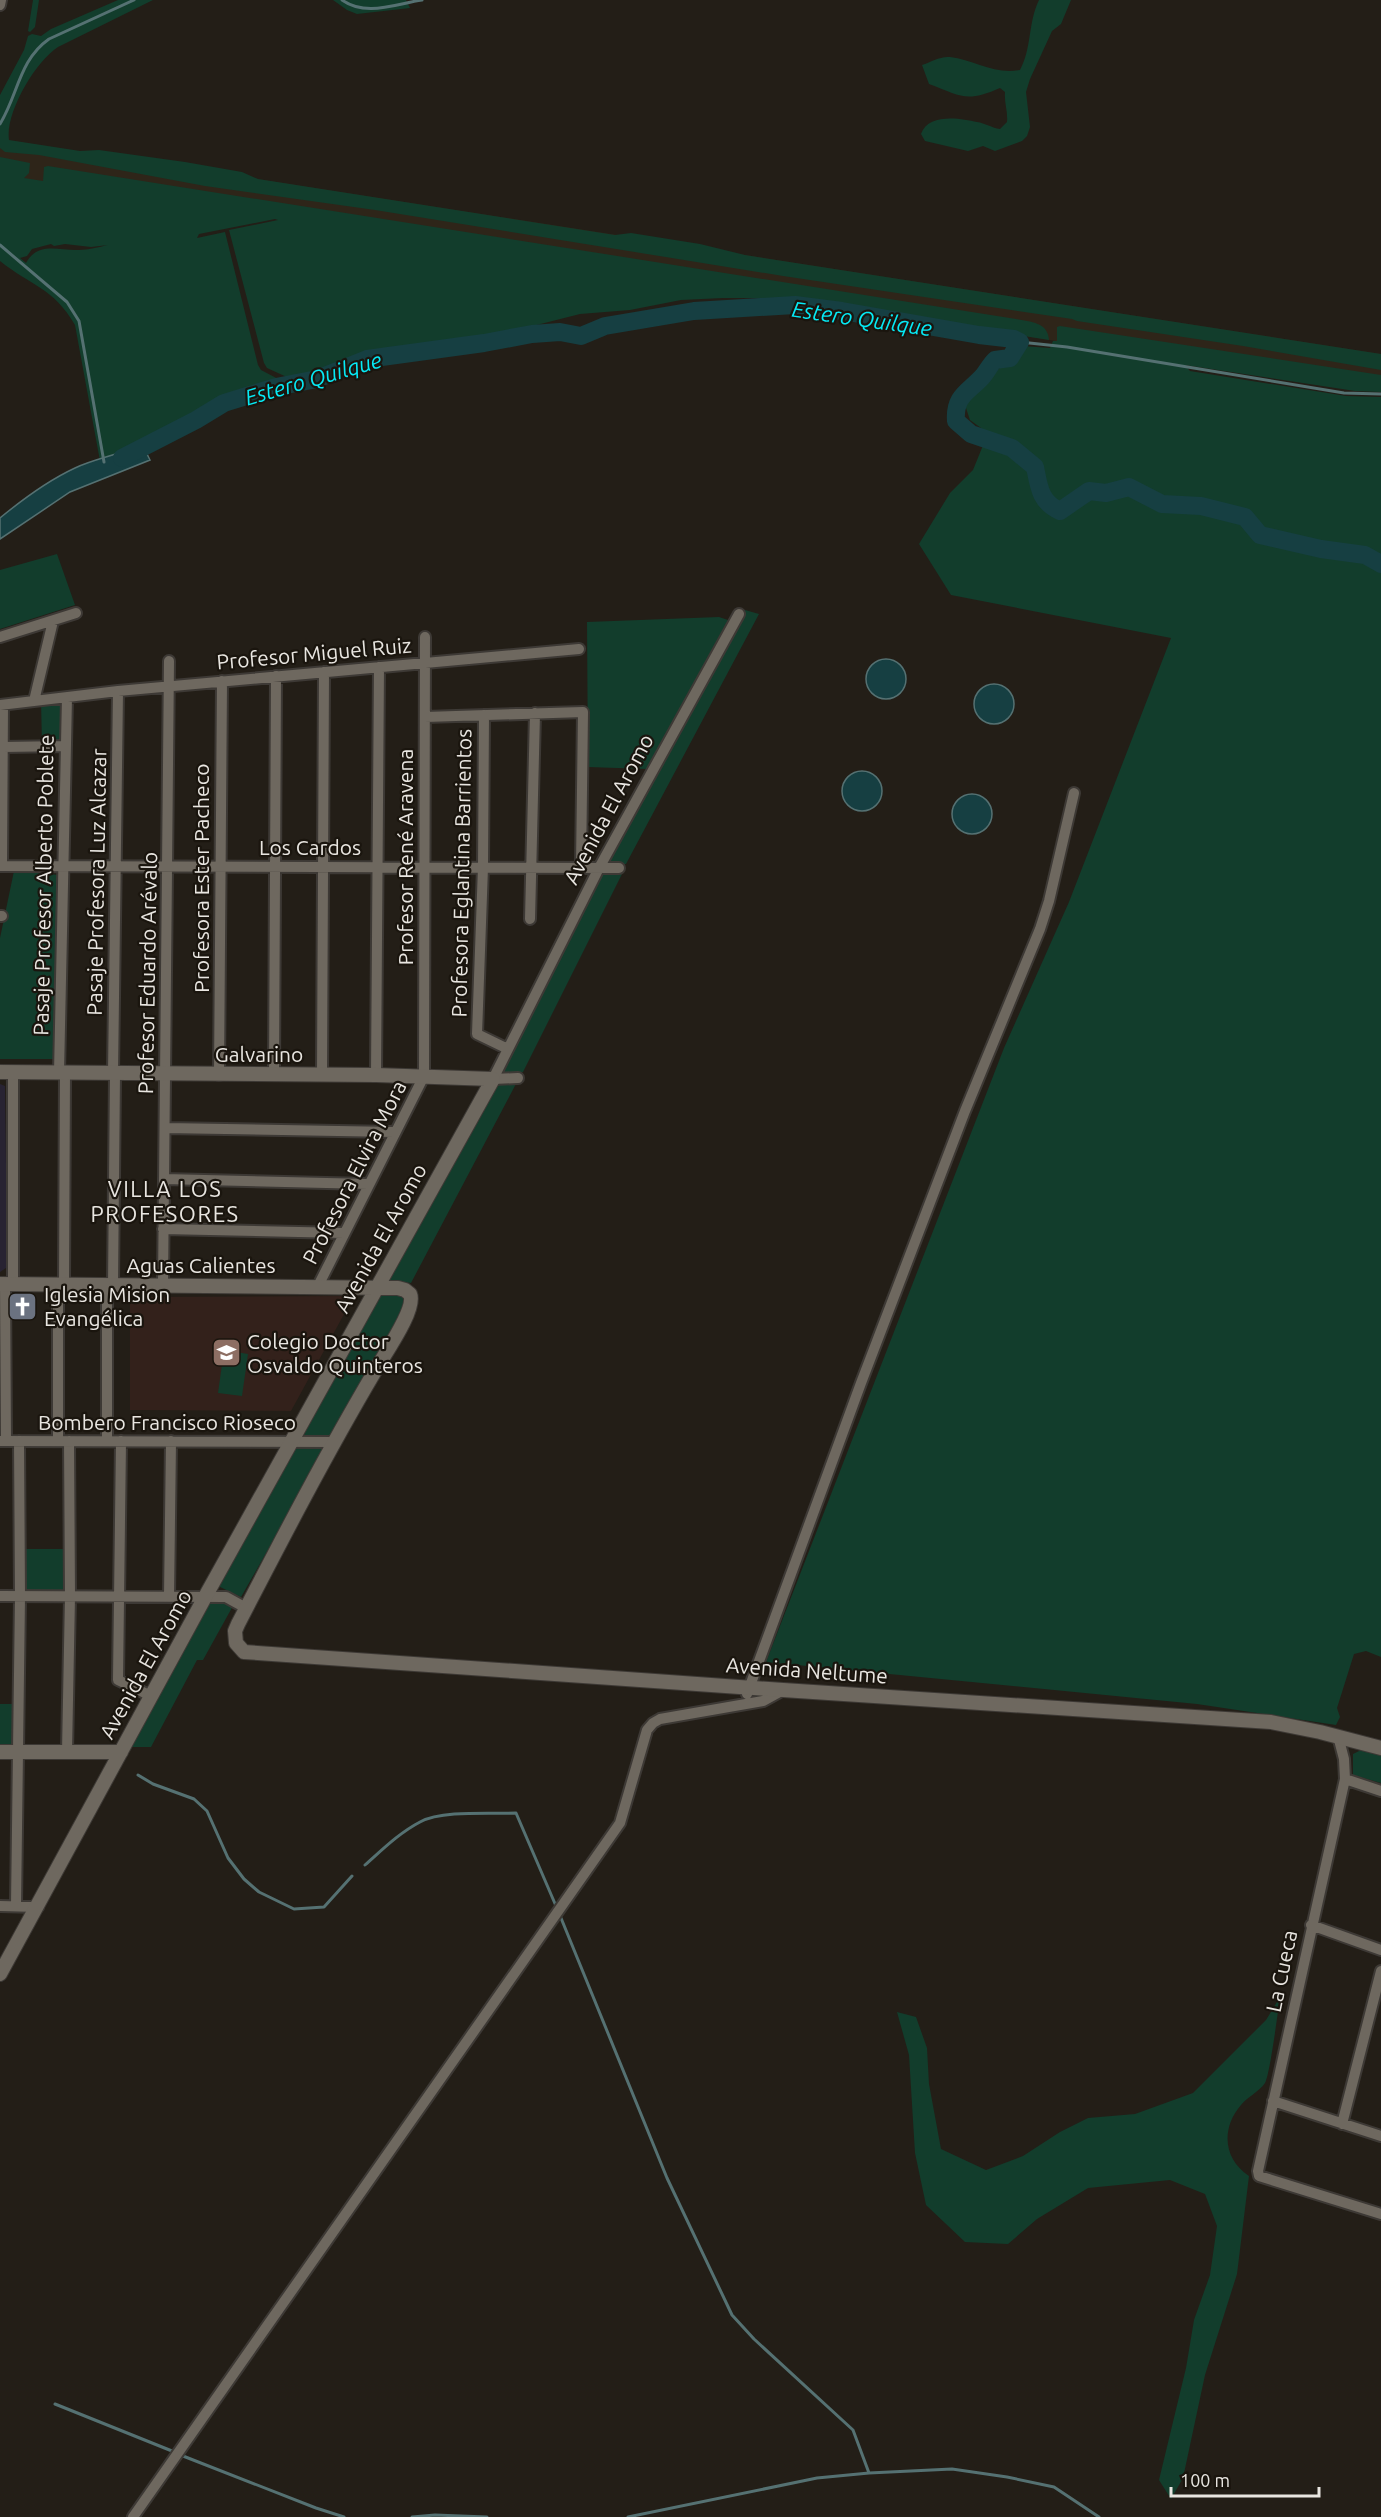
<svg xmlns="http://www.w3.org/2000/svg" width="1381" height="2517" font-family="Ubuntu,sans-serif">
<rect width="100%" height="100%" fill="#231e17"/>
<path fill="#2e2519" d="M0 139 1381 354V392L0 175Z"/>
<path fill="#33211b" d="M354 1296 291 1411 130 1410V1297Z"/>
<path fill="#282332" d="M0 1084 5 1086 7 1244 6 1268 0 1272Z"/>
<path fill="#123d2c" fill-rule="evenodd" d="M33 0H39L35 27 30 32 28 31Z
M118 0H153L58 47C35 62 5 113 9 140L80 151 99 150 185 162 242 172 258 179 615 235 631 233 700 244 745 255 1381 354V370L1243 346 1077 321 1072 319 783 276 375 210 205 186 39 155 5 152 0 148V95L24 50 28 36 32 34 41 36 51 29Z
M333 0H406L410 8 357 14 347 10Z
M1039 0H1071L1061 24 1052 31 1030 79 1026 92 1030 127 1027 136 1022 141 995 151 983 146 968 151 925 141 921 134C928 113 960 118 977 122 985 123 992 128 1000 129L1007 122C1008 111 1004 103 1005 92L1000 88C966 103 961 96 929 84L922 65C931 62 940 56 950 57 974 60 995 75 1020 70 1032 48 1028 22 1039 0Z
M0 157 30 163 29 173 24 178 43 181 44 167 48 166 1016 319C1031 322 1048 322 1049 340L783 298H723L681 300 630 310 580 314 501 334 428 343 366 355 289 378 267 368 264 363 229 230 278 220 275 219 199 234 197 238 225 232 258 365 261 370 282 381C262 389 239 391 220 401 180 422 144 446 100 461L75 325C53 287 31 286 0 261ZM51 244 54 246 65 244 91 247 108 245C99 247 88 250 79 250 59 251 38 241 26 263L20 258 27 256 32 249Z
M1060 326 1381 375V392L1355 391 1185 365 1190 371 1346 396 1381 397V1657L1366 1651 1354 1654 1337 1708 1340 1717 1336 1725 1197 1704 766 1662 1004 1048 1069 902 1171 638 951 595 919 544 950 493 973 470 988 433 970 420 965 405 976 386 988 379 1023 346 1050 348 1053 341H1057V327Z
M57 554 75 605 0 629V570Z
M745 610 759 614 626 864H606Z
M719 617 728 620 647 769 588 767 587 622Z
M67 697 66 746H42L41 700Z
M604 870H624L523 1072 501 1073Z
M14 871 59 875 55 1059H0V938Z
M518 1080 411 1283 388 1280 495 1083Z
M376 1288 412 1298 334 1442 293 1441Z
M224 1350 248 1354 242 1396 218 1393Z
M296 1446 326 1448 241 1597 218 1586Z
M19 1549H69L70 1596H20Z
M206 1604H234L203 1660H197L151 1747H129Z
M0 1704H18V1752H0Z
M1363 1749 1381 1754V1783L1353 1775V1754Z
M1280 1997C1278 2011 1270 2074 1265 2083 1259 2092 1247 2097 1241 2105 1221 2128 1223 2159 1249 2176L1237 2274 1205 2375 1183 2478 1171 2499 1159 2480 1186 2368 1194 2320 1210 2275 1217 2226 1205 2194 1170 2180 1088 2188 1037 2219 1008 2244 965 2242 926 2205 915 2153 909 2055 897 2012 916 2017 927 2048 929 2084 941 2149 986 2170 1023 2156 1060 2132 1088 2118 1135 2114 1193 2093 1266 2020Z"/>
<path fill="#163f42" stroke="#557172" stroke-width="1.5" d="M142 444 150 460 70 492 0 539V518C23 499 47 481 75 468 96 458 120 455 142 444Z
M866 679a20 20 0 1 1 40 0a20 20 0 1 1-40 0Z
M974 704a20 20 0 1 1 40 0a20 20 0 1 1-40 0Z
M842 791a20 20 0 1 1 40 0a20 20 0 1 1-40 0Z
M952 814a20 20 0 1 1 40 0a20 20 0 1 1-40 0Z"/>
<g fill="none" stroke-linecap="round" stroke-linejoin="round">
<path stroke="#557172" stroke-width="3" d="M342 0C366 17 395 4 422 0
M0 124C18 95 19 60 49 39L134 0
M0 245 67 302 79 321 104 462
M1020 342 1067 347 1344 393 1381 394
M138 1775 153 1784 194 1799 207 1811 228 1858 244 1879 259 1892 294 1909 324 1907 352 1876
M365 1865C382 1850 399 1833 420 1822 442 1810 491 1814 516 1813L556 1906
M561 1918 667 2178 732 2315 754 2339 853 2430 869 2473
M55 2404 172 2451
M183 2456 316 2508 344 2517
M412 2517 435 2515 487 2517
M628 2517 817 2478 869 2473 952 2469 1007 2477 1054 2487 1099 2517"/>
<path stroke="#163f42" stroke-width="18" d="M122 458 196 420 224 403 276 387 317 379 367 359 484 343 532 334 560 332 581 336 605 326 694 311 795 305 842 311 979 335 1014 339 1020 342 1010 358 995 360C990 365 987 371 983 376 969 392 954 395 956 421L971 434 1012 448 1035 467C1039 487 1040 502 1060 511L1089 491 1106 493 1129 487 1162 504 1201 506 1245 517 1260 535 1321 549 1365 555 1381 564"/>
<defs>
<path id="minor" d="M0 5 1 0
M0 637 76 613
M34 701 53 621
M0 705 118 691 579 649
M484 715 483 867 477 1034 508 1049
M425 717 583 712 581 867
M3 747 66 746
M0 866 619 868
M2 866 3 705
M0 916H2
M530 919 535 713
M59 1073 67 697
M113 1074 118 691
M219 1075 222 681
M274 1075 276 676
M322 1075 324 672
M376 1075 379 667
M518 1078 493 1079 599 868 739 614
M165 1128 394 1132
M164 1179 368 1184
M163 1229 344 1233
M5 1284 6 1441
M13 1284V1072
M58 1285V1441
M64 1285 65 1073
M107 1285V1441
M113 1286 115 1074
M163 1286 169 661
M318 1286 424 1076 425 637
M0 1441 334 1442
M121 1441 118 1680 151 1696
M0 1596 226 1597 246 1608
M169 1597 171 1441
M747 1694 861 1383 965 1111 1040 929 1049 901 1074 793
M1338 1736 1344 1759 1345 1779 1258 2171 1259 2176 1381 2214
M67 1752 70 1596 69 1441
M1345 1779 1381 1791
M0 1906 38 1907
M16 1906 20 1596 19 1441
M1311 1925 1381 1950
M1273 2101 1381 2136
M1342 2124 1381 1971
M133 2517 620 1823 647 1730 653 1723 660 1719 763 1701 783 1690"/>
<path id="tertiary" d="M0 1072 376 1075 493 1079 205 1597 0 1974
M0 1284 398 1288 405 1290 410 1294C417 1309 383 1356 375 1371 326 1454 282 1539 238 1624L235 1631 236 1643 244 1652 783 1690 1271 1722 1320 1732 1381 1748
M0 1752H121"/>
</defs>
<use href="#minor" stroke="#3d3935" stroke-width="14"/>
<use href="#tertiary" stroke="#3d3935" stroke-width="16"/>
<use href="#minor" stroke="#6e685f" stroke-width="10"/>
<use href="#tertiary" stroke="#6e685f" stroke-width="14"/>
</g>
<defs>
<symbol id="church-square" viewBox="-11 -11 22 22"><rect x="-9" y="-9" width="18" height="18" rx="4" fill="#6b7280" stroke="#1a150e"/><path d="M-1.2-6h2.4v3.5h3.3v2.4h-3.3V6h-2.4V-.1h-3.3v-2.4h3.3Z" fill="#fff"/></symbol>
<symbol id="school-square" viewBox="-11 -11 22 22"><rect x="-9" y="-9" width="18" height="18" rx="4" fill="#8d6e63" stroke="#1a150e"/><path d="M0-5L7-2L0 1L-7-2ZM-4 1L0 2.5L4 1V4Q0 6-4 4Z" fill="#fff"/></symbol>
</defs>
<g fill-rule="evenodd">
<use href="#church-square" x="6" y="1290" width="33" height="33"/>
<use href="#school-square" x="210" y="1336" width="33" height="33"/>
</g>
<g text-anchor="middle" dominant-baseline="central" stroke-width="4.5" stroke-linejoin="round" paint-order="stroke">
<g font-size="21" fill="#e9e6e1" stroke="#1a150e">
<text transform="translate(314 653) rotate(-5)">Profesor Miguel Ruiz</text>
<text transform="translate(608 809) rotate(-62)">Avenida El Aromo</text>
<text x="310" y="847">Los Cardos</text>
<text transform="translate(405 857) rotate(-90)">Profesor René Aravena</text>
<text transform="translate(461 873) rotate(-89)">Profesora Eglantina Barrientos</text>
<text transform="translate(201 878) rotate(-90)">Profesora Ester Pacheco</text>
<text transform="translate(96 882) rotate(-89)">Pasaje Profesora Luz Alcazar</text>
<text transform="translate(43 885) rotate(-89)">Pasaje Profesor Alberto Poblete</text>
<text transform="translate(147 973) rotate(-89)">Profesor Eduardo Arévalo</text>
<text x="259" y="1054">Galvarino</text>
<text transform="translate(354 1172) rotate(-63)">Profesora Elvira Mora</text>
<text transform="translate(380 1238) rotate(-61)">Avenida El Aromo</text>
<text x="201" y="1265">Aguas Calientes</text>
<text x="167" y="1422">Bombero Francisco Rioseco</text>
<text transform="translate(145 1664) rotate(-61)">Avenida El Aromo</text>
<text transform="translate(807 1670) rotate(4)">Avenida Neltume</text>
<text transform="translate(1281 1971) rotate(-78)">La Cueca</text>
</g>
<g font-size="21" fill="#e9e6e1" stroke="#1a150e" text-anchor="start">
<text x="44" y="1294">Iglesia Mision<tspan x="44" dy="24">Evangélica</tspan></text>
<text x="247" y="1341">Colegio Doctor<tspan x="247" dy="24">Osvaldo Quinteros</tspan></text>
</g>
<g font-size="22" font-style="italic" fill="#06eaf5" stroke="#1a150e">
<text transform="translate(862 318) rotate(8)">Estero Quilque</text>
<text transform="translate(313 378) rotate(-16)">Estero Quilque</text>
</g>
<g font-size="22" letter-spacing="1.5" fill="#e9e6e1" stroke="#1a150e">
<text x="165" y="1188">VILLA LOS<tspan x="165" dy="25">PROFESORES</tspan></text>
</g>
</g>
<path d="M1171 2487v9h148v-9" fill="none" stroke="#e9e6e1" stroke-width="3"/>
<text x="1180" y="2487" font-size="18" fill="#e9e6e1" stroke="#1a150e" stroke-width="4.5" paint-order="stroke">100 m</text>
</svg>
